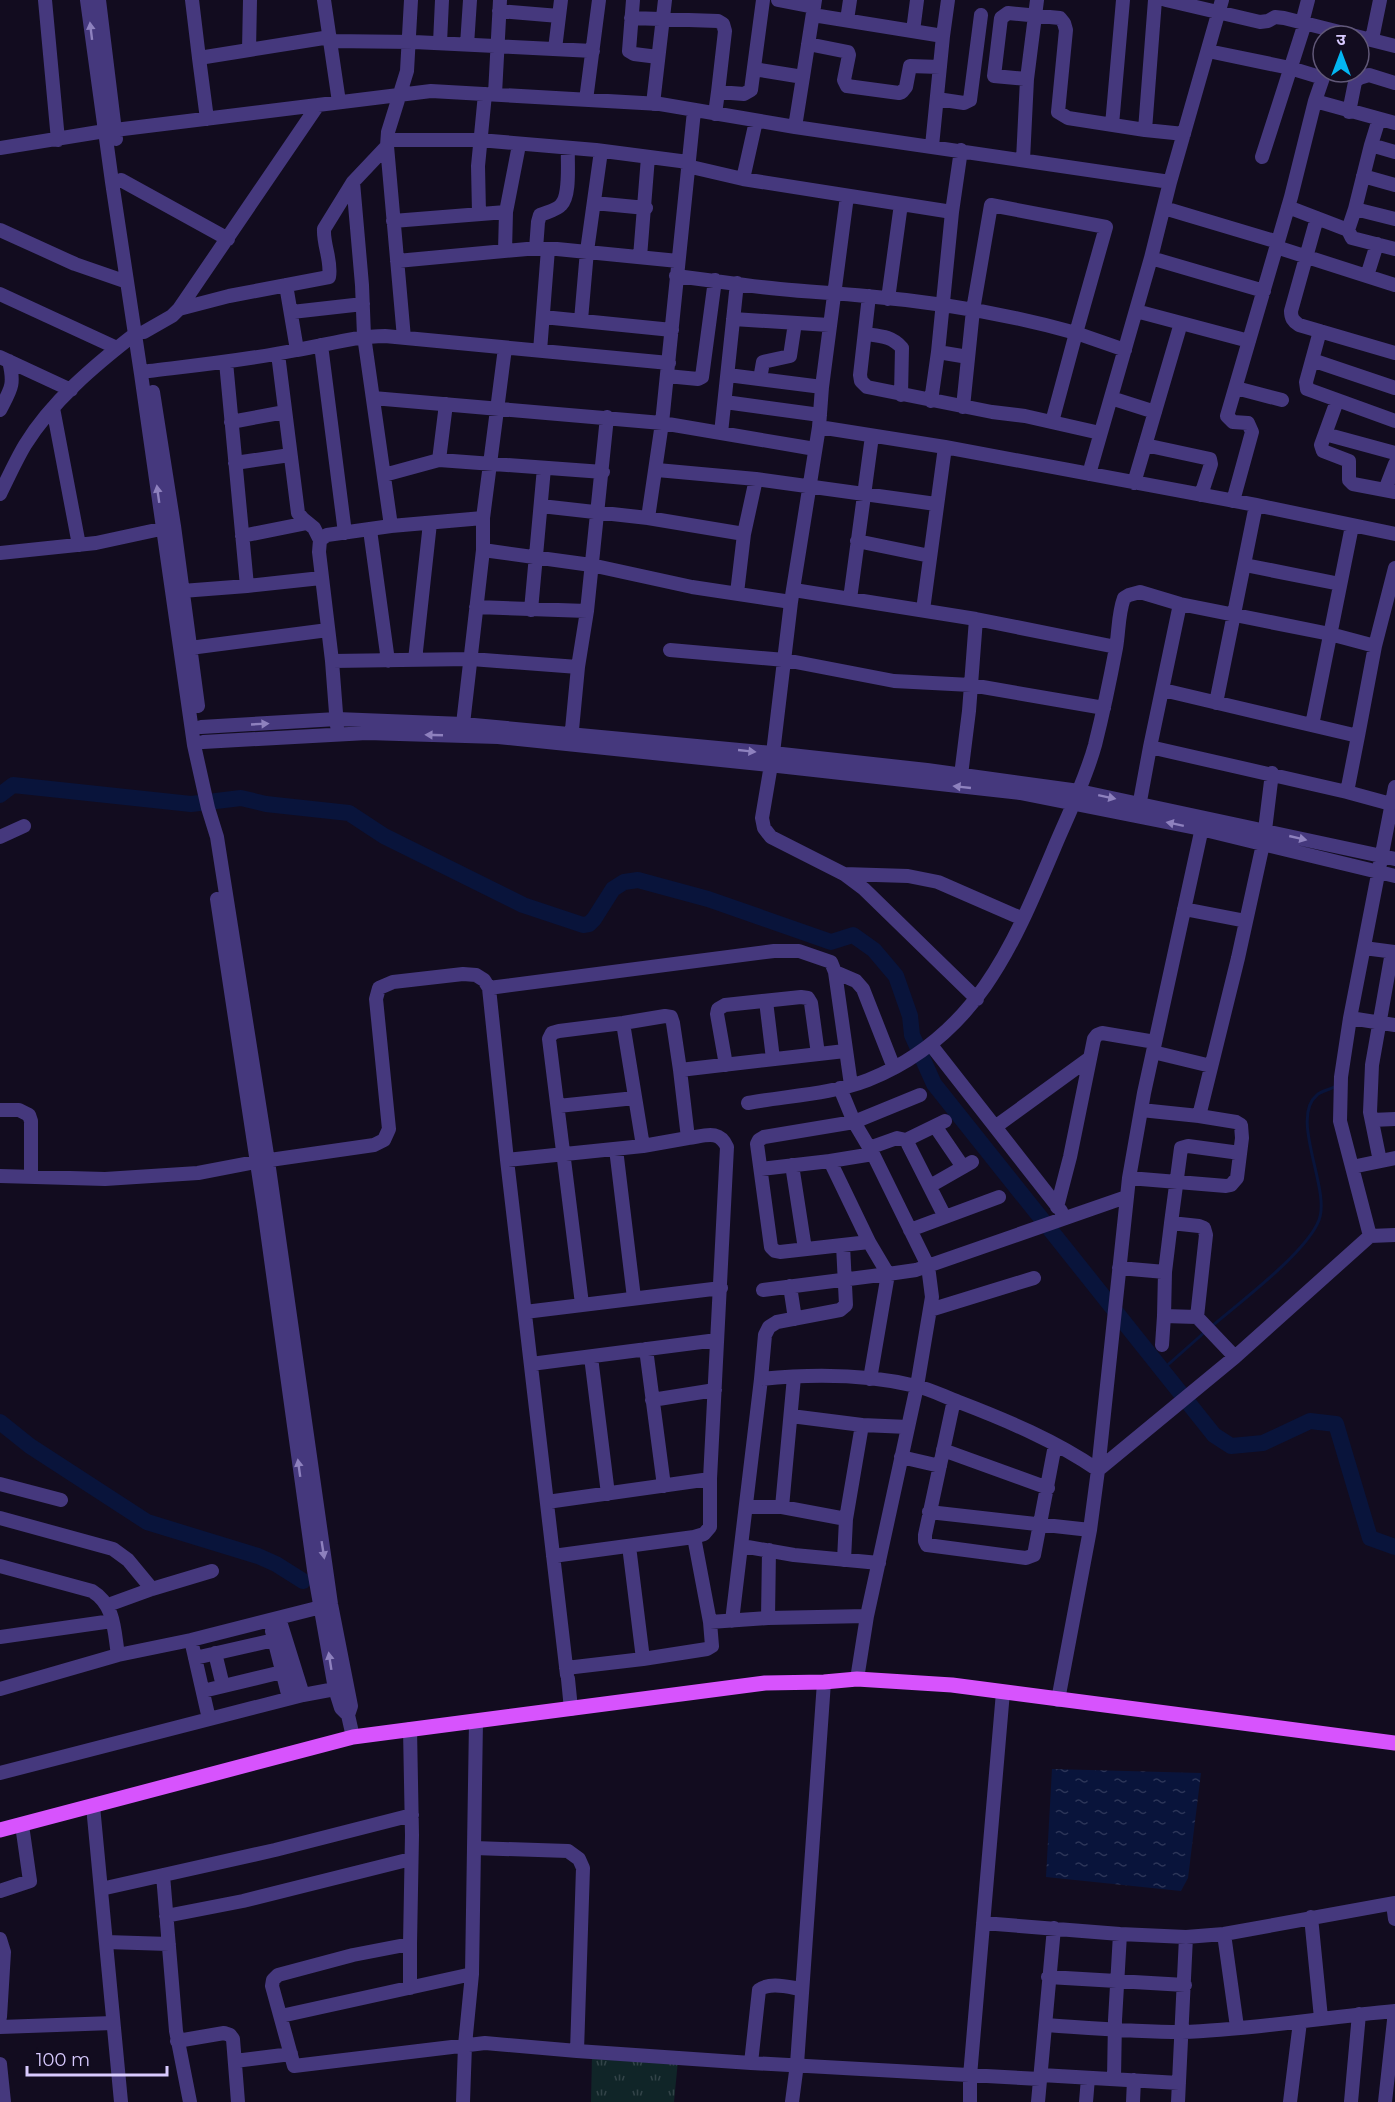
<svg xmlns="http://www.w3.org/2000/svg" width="1395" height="2102" font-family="Montserrat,'Noto Sans Devanagari',sans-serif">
<defs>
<pattern id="park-tufts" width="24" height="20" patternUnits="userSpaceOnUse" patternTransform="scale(1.5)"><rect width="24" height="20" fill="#102528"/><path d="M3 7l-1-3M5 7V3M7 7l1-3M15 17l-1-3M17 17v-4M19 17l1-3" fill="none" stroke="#324348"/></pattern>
<pattern id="water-ripples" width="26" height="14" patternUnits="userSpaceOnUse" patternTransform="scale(1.5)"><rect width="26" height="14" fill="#09143b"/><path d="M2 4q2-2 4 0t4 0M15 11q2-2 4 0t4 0" fill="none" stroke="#2c3558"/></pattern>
</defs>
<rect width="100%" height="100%" fill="#120c1f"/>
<path fill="url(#park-tufts)" d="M592 2055 678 2060 674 2102H591Z"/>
<path fill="url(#water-ripples)" d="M1052 1769 1201 1773 1188 1878 1181 1891 1046 1877Z"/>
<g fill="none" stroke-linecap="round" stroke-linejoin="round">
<path stroke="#09143b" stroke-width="3" d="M1211 1327C1239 1303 1307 1252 1319 1220 1331 1189 1289 1118 1317 1095 1321 1091 1329 1090 1334 1087
M1162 1370 1206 1331"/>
<path stroke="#09143b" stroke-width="16" d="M0 795 13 785 191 804 241 798 266 804 349 813 384 836 523 905 583 925 589 924 594 919 613 889 624 882 638 880 708 899 831 942 853 935 874 950 896 976 910 1016 912 1035 934 1084 1214 1435 1231 1446 1263 1443 1310 1421 1336 1424 1370 1538 1395 1547
M0 1422 30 1446 147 1522 258 1556 276 1564 303 1581"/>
<path stroke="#45387d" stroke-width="14" d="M45 0 58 140
M87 0 112 182 141 374 194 745 208 808 217 837 268 1161 331 1604 351 1706 348 1715 353 1737
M99 0 116 139
M192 0 199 58
M250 0 249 50 330 37
M324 0 339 102
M633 0 629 51 634 54 658 57
M778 0 814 7
M1155 0 1145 130 1184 134
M1166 0 1260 22 1268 21 1275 17 1284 18 1395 46
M499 11 559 16
M813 15 943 36 948 0
M631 18 718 21 723 24 725 31 718 92
M847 20 850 0
M1302 23 1308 0
M913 31 917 0
M1372 39 1380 0
M330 41 414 42 593 51
M440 43 442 0
M808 44 848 52 849 55 844 80 847 86 899 93 902 92 906 87 910 66 940 67
M467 45 470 0
M555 49 561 0
M1208 51 1290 68 1323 78
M754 69 803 77 815 0
M1325 72 1315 101 1395 123
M1027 79 994 76 1001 18 1008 13 1060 18 1064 23 1066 30 1058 112 1068 118 1145 130
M495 94 500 0
M937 99 964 103 970 100 981 15
M586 100 599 0
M653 104 665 0
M1349 112 1355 82 1359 78 1369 75 1395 83
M715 114 718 92 744 94 751 90 763 0
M207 119 199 58 249 50
M1379 119 1371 145 1395 152
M1112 125 1123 0
M795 127 803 77
M115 130 431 91 660 104 795 127 1170 182
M388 140H479L596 150 688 162
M932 146 943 36
M0 148 105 131
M1262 157 1305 23
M1023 160 1027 79 1037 0
M687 166 743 179 952 212 961 150
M1363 176 1395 185
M743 179 756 121
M121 180 228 239
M353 182 362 285 364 336 391 526
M847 196 822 387 819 427 791 602 773 753 762 818 764 828 771 837 844 874 864 889 977 999
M594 203 646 208
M1288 207 1348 230
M1164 208 1278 242
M1355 209 1371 145
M479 213 478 166 485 94
M1317 218 1291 311C1291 318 1293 321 1299 325L1395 353
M1395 219 1355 209 1348 230 1352 238 1395 249
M393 221 506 212
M0 230 75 264 127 282
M1276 247 1395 285
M536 249 538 222 540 215C547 212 557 210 561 205 571 195 567 162 568 148
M505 251 506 212 519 145
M640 257 648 157
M1151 258 1264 291
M397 261 527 249H557L678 261
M676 276C711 280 745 286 780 289 809 292 837 293 866 296 937 302 1008 314 1076 333L1106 227 991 205 973 310 963 407
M1367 276 1377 244
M286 285 297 350
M0 294 117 348
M869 296 860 375 861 381 867 387 992 412 1025 416 1100 433
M888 299 901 204
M179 309 229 296 329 277C332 261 323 245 324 229L353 182 387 146
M1136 311 1249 341
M292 312 363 304
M543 317 672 330
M733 319 829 325
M581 320 587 251 601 151
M1320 331 1306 382 1307 389 1395 421
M144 332 172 316 179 309 318 105
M865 334C880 336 892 336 902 348L901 395
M404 338 387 146 388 132 407 71 411 0
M321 345 345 533
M540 351 548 249
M938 352 968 357
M278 354 298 513 303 519 314 528 320 540
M0 357 71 390
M1312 360 1395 388
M226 362 247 586 321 578
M149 371C199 365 248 360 297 350 327 345 355 336 385 336L669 363
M728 375 822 387
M667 376 698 379 702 377 715 280
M760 379 763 362 790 356 795 323
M1236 388 1282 400
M153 392 174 526 198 706
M373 398 662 423 815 449
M1111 398 1155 412
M931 401 938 352 952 212
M1337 401 1321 445 1323 451 1349 461V480L1353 484 1395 492
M725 402 820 415
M53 408 79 545
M0 410C11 389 15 385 9 361
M231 422 285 412
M1052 422 1076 333 1125 350
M819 427 945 447 1256 505 1395 534
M721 433 737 283
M1325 434 1395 453
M1145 445 1210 459 1211 464 1201 495
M439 460 446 404
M235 463 290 455
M657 470 756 479 936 504
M1089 474 1151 258 1170 182 1222 0
M384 475 439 460 603 472
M1134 483 1181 323
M1385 490 1395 464
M0 494C8 478 16 460 25 445 52 401 95 365 135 334
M1233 501 1252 432 1248 423 1233 422 1227 416 1291 197 1315 101
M541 506 648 518 744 534
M483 518 505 348
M648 518 662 423 694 111
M370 530 388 661
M242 536 307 523
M857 541 930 556
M0 553 96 543 170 527
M1245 565 1340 584
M794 590 976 619 1116 647
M182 591 247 586
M737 593 744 534 756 479
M850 599 872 436
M1180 604 1150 747 1347 792
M476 607 587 611
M531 610 544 468
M923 610 945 447
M190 648 328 630
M670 650 785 660 894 681 971 685 1104 708
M415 660 430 523
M332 661 471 659 578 667
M1163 690 1358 736 1347 792 1391 804
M1216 703 1256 505
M463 724 483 550
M1312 725 1352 526
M337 726 332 661 319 552 320 540 327 535 391 526 483 518V550L591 565 692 587 791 602
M201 727 337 719 463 724 773 753 927 770 1079 791 1395 859
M1358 736 1375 646
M571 740 578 667 587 611 607 417
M203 742 367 733 498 737 769 765 1020 793 1201 829 1395 876
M961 775 969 711 976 619
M1138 812 1150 747
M1265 830 1272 773
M0 837 24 826
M844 874 908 876 938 882 1023 919
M217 899 264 1209 314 1570 335 1689 341 1708 348 1715
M1184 909 1246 921
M1364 948 1395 952
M835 972 856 981 863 989 894 1068
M766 1001 773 1059
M1350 1018 1395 1025
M623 1023 643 1146
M931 1045 1061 1211
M1153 1052 1211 1066
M726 1065 717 1014 718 1009 725 1005 801 997 808 998 811 1003 818 1054
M840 1088 854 1122 873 1154 928 1266 932 1297 917 1386 867 1616 857 1679
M920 1095 854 1122 764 1137 759 1140 757 1144 771 1247 775 1251 780 1252 869 1242 888 1274 916 1270 1126 1197
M748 1103C786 1096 832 1094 868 1080 976 1037 1013 946 1055 846 1069 813 1085 781 1095 745 1103 713 1110 680 1116 648 1119 631 1118 614 1124 598L1129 595 1140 592 1180 604 1330 634 1375 646 1395 568
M558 1106 635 1098
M0 1110H19L29 1115 31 1121V1177
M1141 1110 1199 1116 1238 958 1263 844
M1372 1120 1395 1119
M935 1126 963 1167
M995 1127 1090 1058
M906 1140 945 1121
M869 1148 897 1138 906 1140 945 1217
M616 1149 634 1298
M507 1160 643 1146 688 1138
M1380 1161 1370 1112 1372 1065 1392 952
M792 1165 805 1249
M1352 1167 1395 1158
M761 1169 830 1161
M0 1176 105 1179 198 1173 256 1162 374 1145 384 1140 389 1129 376 999 379 988 393 982 463 974 476 975 484 980 489 988
M1129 1178 1226 1186 1231 1185 1237 1178 1242 1138 1241 1125 1236 1122 1199 1116
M930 1186 972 1162
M1057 1207 1070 1157 1094 1039 1097 1035 1102 1033 1155 1042
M1171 1223 1181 1148 1188 1146 1240 1153
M910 1230 999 1197
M1370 1236 1340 1121 1341 1077 1350 1018 1395 787
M869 1242 830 1161 873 1154
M843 1245 846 1305 840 1310 777 1322 769 1327 765 1335 761 1379C811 1374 866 1374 916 1386 930 1389 945 1397 959 1402 1006 1420 1056 1441 1098 1470L1235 1357 1370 1236 1395 1235
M1119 1268 1165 1272 1171 1223 1199 1226 1204 1228 1206 1235 1197 1317 1164 1316 1165 1272
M790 1286 795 1319
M763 1290 888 1274 870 1379
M582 1304 549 1039 552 1033 559 1031 623 1023 665 1016 671 1017 673 1023 680 1070
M930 1310 1034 1278
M525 1312 721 1288
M1197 1317 1235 1357
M1162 1345 1164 1316
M646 1349 664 1486
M591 1357 608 1494
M531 1364 717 1340
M652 1400 715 1390
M954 1400 925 1535V1541L927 1545 1026 1558 1034 1555 1055 1445
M791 1416 862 1425 846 1519 844 1560
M862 1425 908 1427
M943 1450 1048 1488
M901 1457 940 1466
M0 1484 61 1500
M547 1502 710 1479
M746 1507H782L846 1519
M782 1507 794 1377
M929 1512 1090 1530
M0 1518 113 1549 128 1560 152 1589
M629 1546 643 1659 707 1649 712 1646 710 1622 694 1537
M742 1546 794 1555 879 1563
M553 1556 694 1537 704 1534 710 1527V1479L727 1147C719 1129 705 1136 688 1138L680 1070 845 1051
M0 1566 92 1591C115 1605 114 1630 118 1655
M108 1605 152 1589 212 1571
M279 1618 303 1695
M768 1618 769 1550
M732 1621 761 1379
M710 1622 768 1618 867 1616
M272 1631 289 1698
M0 1637 112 1621
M191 1640 209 1719
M215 1653 223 1686
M195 1658 274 1640
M566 1668 643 1659
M567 1675 507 1160 489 988 774 951H799L831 962 835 972 851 1085
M568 1679 571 1709
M0 1689 118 1655 191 1640 329 1605
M203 1691 282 1672
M1058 1700 1090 1530 1098 1470 1129 1178 1144 1093 1203 823
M410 1729 412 1835 410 1944 353 1955 278 1975 273 1980 272 1986 294 2066 485 2043 577 2051 751 2063 1040 2079
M0 1773 303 1695 335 1689
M93 1806 121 2102
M474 1848 568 1851 579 1859 583 1868 577 2051
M163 1875 176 2031 190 2102
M101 1889 275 1850 412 1815
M0 1891 30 1881 22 1825
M1393 1904 1395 1919
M166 1916 243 1901 411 1859
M1311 1917 1321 2018
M983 1923 1120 1934 1186 1937 1224 1934 1395 1903
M1224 1934 1237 2027
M0 1939 4 1952 0 2017
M106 1942 169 1944
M410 1944V1988
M1048 1977 1185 1985
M281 2016 472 1974
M1045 2025C1090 2028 1136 2032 1182 2032 1253 2030 1324 2017 1395 2011
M0 2027 113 2023
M177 2041 224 2033 230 2035 233 2039 238 2102
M235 2061 291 2054
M751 2063 759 1990C769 1982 788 1987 801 1989
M0 2064 4 2102
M1041 2075 1179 2083
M1114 2079 1115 2020 1120 1934
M463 2102 465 2045 472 1974 476 1721
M792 2102 797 2064 824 1682
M970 2102V2076L1003 1692
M1038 2102 1054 1928
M1086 2102 1088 2078
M1133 2102 1134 2080
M1178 2102 1186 1937
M1290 2102 1300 2022
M1351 2102 1359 2014
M1385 2102 1395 2011"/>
<path stroke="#d753fd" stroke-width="15" d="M0 1830 353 1737 765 1683 824 1682 857 1679 952 1685 1395 1743"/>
</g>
<defs><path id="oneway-solid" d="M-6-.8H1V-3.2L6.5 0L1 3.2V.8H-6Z" transform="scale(1.5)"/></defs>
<g fill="#8e81be">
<use href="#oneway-solid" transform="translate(91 31) rotate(-97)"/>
<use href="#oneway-solid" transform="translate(158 494) rotate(-98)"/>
<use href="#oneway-solid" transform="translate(260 724) rotate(-3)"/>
<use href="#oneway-solid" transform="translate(434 735) rotate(-178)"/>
<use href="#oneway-solid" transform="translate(747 751) rotate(6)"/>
<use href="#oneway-solid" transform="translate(962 787) rotate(-174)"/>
<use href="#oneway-solid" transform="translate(1107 797) rotate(12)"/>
<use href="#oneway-solid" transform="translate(1175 824) rotate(-168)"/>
<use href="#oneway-solid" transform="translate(1298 838) rotate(13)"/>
<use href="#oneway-solid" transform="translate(299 1468) rotate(-98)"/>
<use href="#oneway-solid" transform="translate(323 1550) rotate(81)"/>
<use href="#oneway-solid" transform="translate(330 1661) rotate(-99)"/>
</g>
<g transform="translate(1341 54)"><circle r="28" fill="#120c1f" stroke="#615878" stroke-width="1.5"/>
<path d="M0-4.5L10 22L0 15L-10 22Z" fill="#03b6f2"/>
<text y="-9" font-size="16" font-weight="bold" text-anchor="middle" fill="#d8cafe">उ</text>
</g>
<path d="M27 2066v9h140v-9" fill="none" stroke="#d8cafe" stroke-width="3"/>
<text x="36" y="2066" font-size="18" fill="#d8cafe" stroke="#120c1f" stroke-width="4.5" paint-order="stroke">100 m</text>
</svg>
